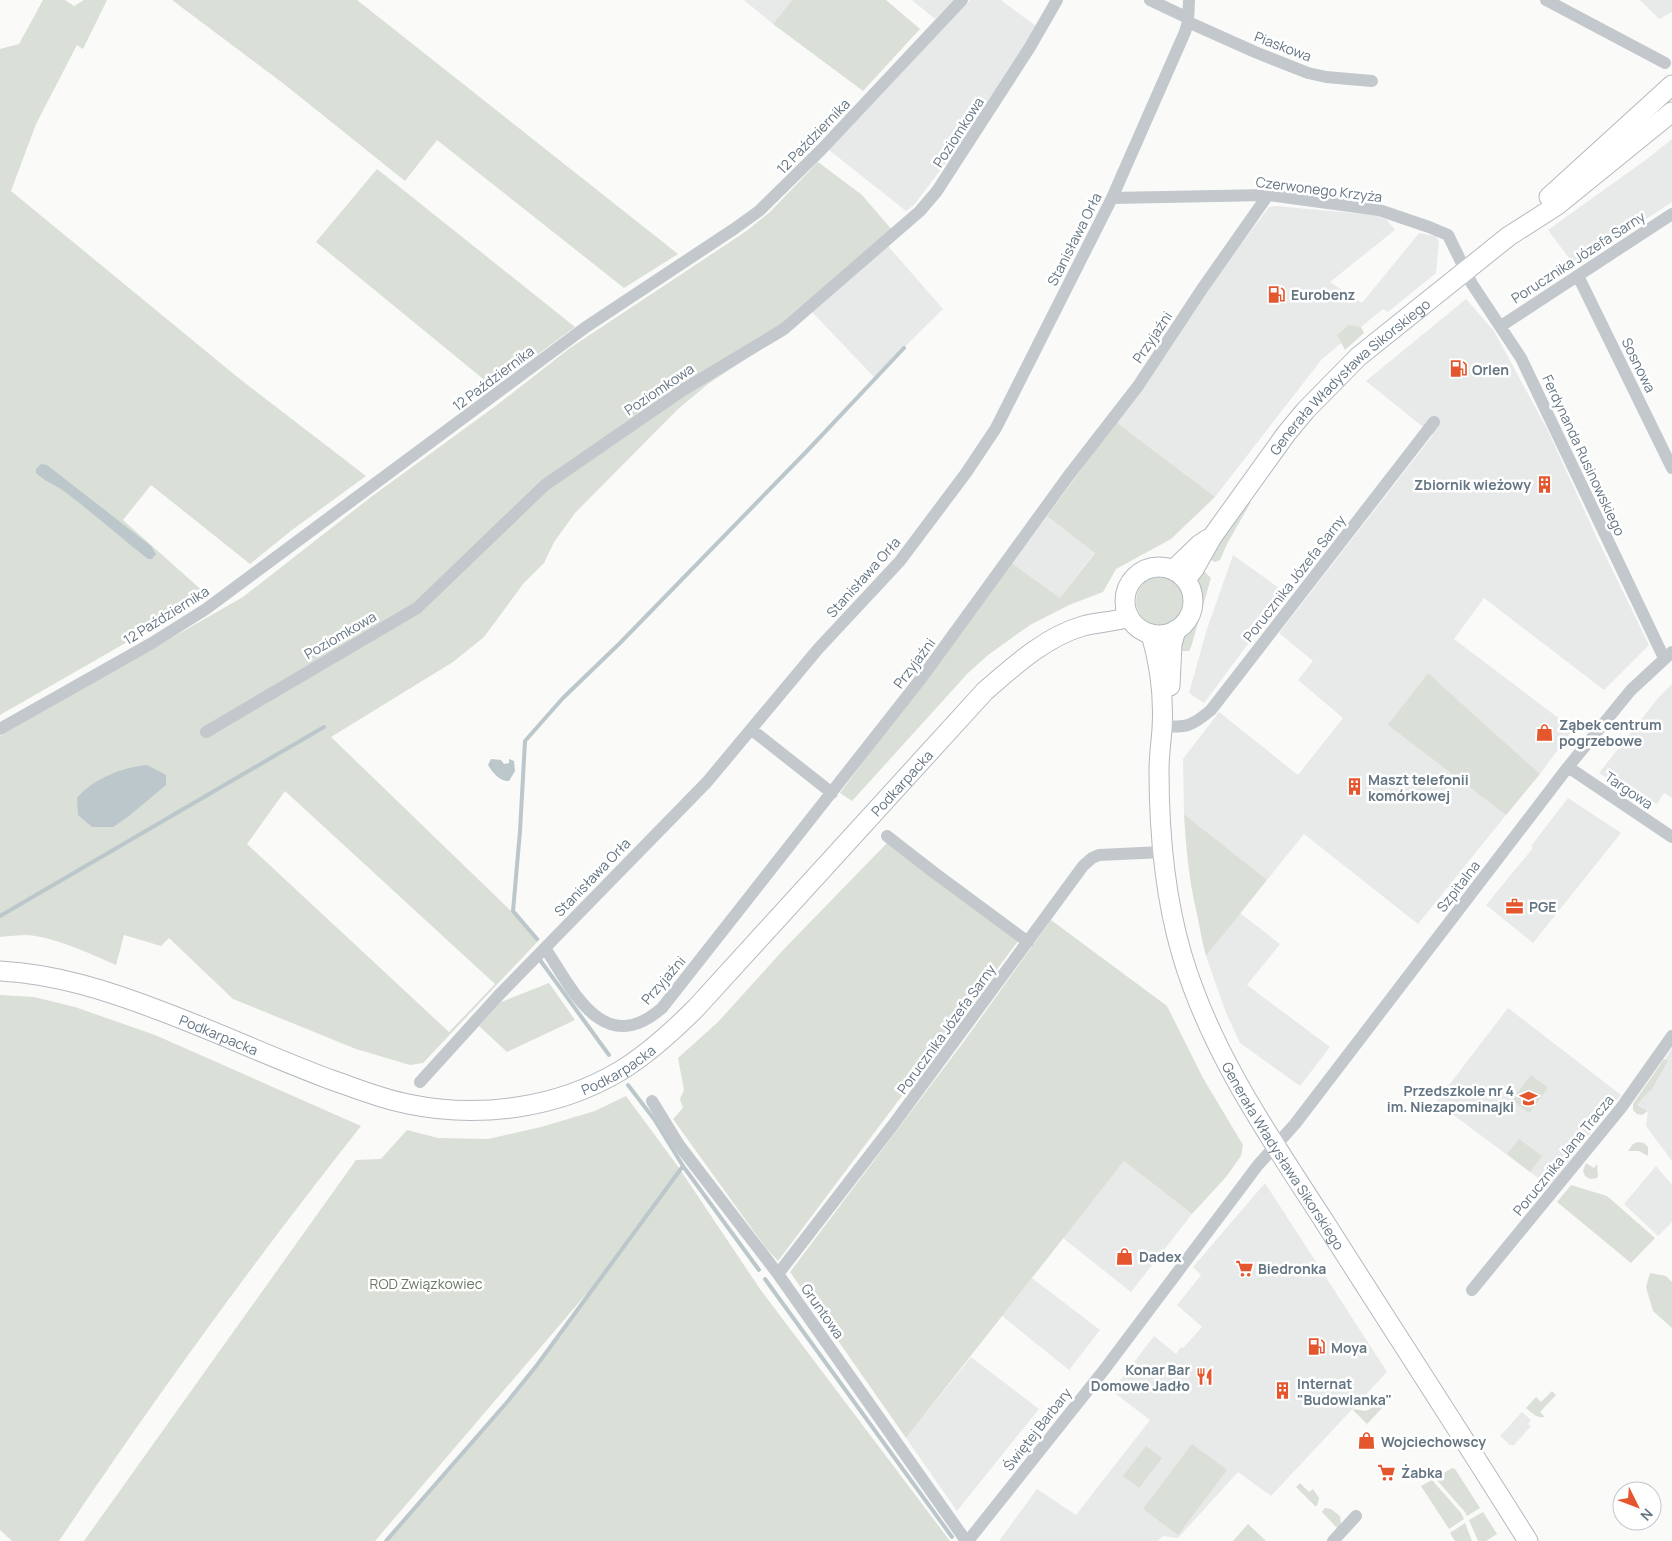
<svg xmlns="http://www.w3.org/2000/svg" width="1672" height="1541" font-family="Manrope,sans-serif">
<rect width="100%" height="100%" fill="#fafaf8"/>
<path fill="#e8e9e9" d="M744 0H792L773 24Z
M912 0H954L935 19Z
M970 0H1001L1040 29 983 114 914 205 906 211 829 150 932 38Z
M1640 0H1672V12L1659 19Z
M1672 139V202L1575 266 1548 230 1651 156Z
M1276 206 1374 215 1387 220 1395 230 1330 282 1362 303 1419 233 1435 236 1439 241 1436 273 1388 312 1383 309 1322 359 1215 497 1116 422 1214 280 1269 207Z
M888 246 943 309 874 377 812 312Z
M1466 299 1494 331 1547 429 1597 538 1649 645 1604 690 1484 598 1454 639 1573 729 1540 774 1428 673 1389 725 1506 815 1418 924 1304 834 1267 880 1184 814 1183 759 1219 712 1298 775 1343 718 1298 680 1313 661 1279 633 1433 435 1366 381Z
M1047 516 1095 552 1060 598 1012 563Z
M1233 555 1286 593 1204 703 1189 693 1206 632Z
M1672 684V798L1664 793 1657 804 1646 797 1643 802 1599 773 1658 698Z
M1568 798 1621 833 1533 943 1486 905 1533 848 1531 846Z
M1240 913 1280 944 1247 985 1330 1047 1300 1086 1240 1043 1226 1013 1206 956Z
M1508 1008 1621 1095 1549 1186 1436 1102Z
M1672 1048V1161L1646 1126 1648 1111 1637 1105Z
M1124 1161 1192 1214 1131 1292 1063 1238Z
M1656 1166 1672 1185V1222L1658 1236 1624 1204Z
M1265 1183 1387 1372 1271 1496 1238 1472 1178 1538 1163 1536 1158 1541H999L1037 1489 1076 1515 1150 1420 1112 1391 1154 1336 1176 1354 1181 1347 1183 1348 1202 1327 1177 1305 1201 1275 1193 1267Z
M1032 1278 1100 1330 1069 1370 1002 1316Z
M971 1357 1039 1409 957 1511 906 1438Z
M1522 1412 1531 1420 1528 1424 1531 1426 1514 1445H1510L1500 1436Z"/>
<path fill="#dadfd7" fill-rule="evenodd" d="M43 0H65L74 6 84 0H107L83 49 77 45 36 124 11 191 241 380 366 476 292 530 250 564 151 485 123 520 206 594 176 614 0 715V49L19 44Z
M172 0H357L678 254 624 288 437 140 405 181 284 84Z
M792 0H886L920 29 863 91 773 24Z
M818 162 862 195 892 230 777 338 708 384 678 409 575 513 554 542 544 563 523 584 484 637 453 662 331 737 540 939 423 1063 410 1065 356 1049 233 999 169 938 161 946 124 935 116 965C91 954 55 937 27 935 18 935 9 936 0 937V736L243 597 371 497 497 405 570 348 745 232 770 212ZM285 791 495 984 449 1032 247 844Z
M377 169 575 327 493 387 316 242Z
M1349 325 1361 327 1364 333 1345 350 1337 335Z
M1116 422 1215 497 1171 539 1116 569 1103 592 1069 605 1030 625 988 655 968 673 852 801 840 793 1012 563 1060 598 1095 553 1047 516Z
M1251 502 1227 544 1220 560 1215 562 1209 559 1247 503Z
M1202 569 1211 578 1191 647 1189 651H1176L1183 633 1196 618 1199 608 1198 579Z
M1136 601a24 24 0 1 1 48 0a24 24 0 1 1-48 0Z
M1428 673 1540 774 1506 815 1388 725Z
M1184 814 1267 880 1206 956C1202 942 1200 928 1197 914 1189 881 1186 848 1184 814Z
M887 843 1019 940 778 1261 765 1247 673 1119 683 1108 680 1099 684 1090 678 1058 718 1022 785 948Z
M1051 920 1167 1006 1203 1078 1243 1145 1241 1156 1226 1177 1192 1214 1124 1161 906 1438 790 1272 965 1040Z
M549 983 575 1020 507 1052 479 1026 501 1002Z
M0 995 34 997 75 1007 155 1035 361 1126C255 1260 154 1399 59 1541H12L0 1530Z
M1664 1059 1668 1061 1650 1092 1649 1091 1646 1095H1645L1637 1105 1648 1111 1642 1115 1637 1114 1633 1110V1104Z
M1531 1075 1548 1088 1529 1113 1512 1100Z
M626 1096 679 1168 760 1289 950 1541H388L521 1388 587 1293 375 1541H84L356 1160 381 1159 407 1130 438 1138 488 1139 541 1127 595 1111Z
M1519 1139 1542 1156 1530 1172 1507 1154Z
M1638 1142 1644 1143 1648 1147V1156L1639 1151H1628L1633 1144Z
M1586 1163 1594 1168 1597 1164 1598 1176 1597 1178 1590 1179 1585 1176 1583 1171Z
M1571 1185 1607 1196 1655 1238 1631 1263 1557 1202Z
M1650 1273 1666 1276 1672 1282V1328L1653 1311 1646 1287Z
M1552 1391 1556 1395 1540 1412 1545 1417C1536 1418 1533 1414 1526 1408L1536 1397 1541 1402Z
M1381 1403 1383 1407 1367 1424 1354 1411 1353 1409 1366 1411Z
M1192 1444 1227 1470 1178 1535 1143 1509Z
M1146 1446 1162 1458 1139 1488 1123 1476Z
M1452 1468 1455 1469 1480 1508 1467 1516 1465 1512 1435 1478Z
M1432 1480 1461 1513 1464 1519 1449 1529 1421 1486Z
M1300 1483 1309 1492 1313 1489 1319 1498 1317 1506H1315L1296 1487Z
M1325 1508 1331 1509 1340 1516 1341 1524 1338 1529 1322 1512Z
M1483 1512 1497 1534 1486 1541H1478L1469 1520Z
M1465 1523 1472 1541H1455L1450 1533Z
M1248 1524 1266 1541H1233Z"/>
<path fill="#bbc7cb" d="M41 464 47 465 151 546 156 554 152 559H148C120 537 93 513 65 492 56 485 44 481 36 473V469Z
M491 759 501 760 504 764 509 763V759L514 761 515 771 509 781C499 781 493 773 488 765Z
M147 765 166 775V785L129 816 113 827H92L78 815 77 798C93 779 123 767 147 765Z"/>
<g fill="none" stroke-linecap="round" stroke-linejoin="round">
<path stroke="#bbc7cb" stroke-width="4" d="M0 916 324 727
M537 939 513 911 520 831 525 741 563 698 620 643 807 451 904 348
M540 960 609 1055
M628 1085 654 1119 683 1166 759 1270
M765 1279 952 1537
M386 1541 508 1401 537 1365 683 1166"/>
<defs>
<g id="secondary">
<path d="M1549 197 1672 85"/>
<circle cx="1159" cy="601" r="34"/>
<path d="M1173 570 1199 545 1208 539"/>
<path id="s1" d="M1186 579 1194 569 1212 537 1286 434 1305 411 1358 357 1509 236 1556 206 1672 112"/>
<path id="s2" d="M1151 634C1160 665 1164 697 1162 729 1161 743 1159 756 1159 770 1159 832 1164 894 1182 955 1211 1053 1269 1136 1324 1221 1392 1328 1461 1434 1528 1541"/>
<path d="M1170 686 1172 644 1176 630"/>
<path id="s3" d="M0 971C56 974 109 991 161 1011 217 1032 273 1058 329 1079 355 1088 381 1099 408 1104 480 1119 558 1108 620 1071 648 1054 673 1031 696 1008L985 691C1014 666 1045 637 1083 626 1098 622 1114 622 1129 617"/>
</g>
</defs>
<use href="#secondary" stroke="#b3babf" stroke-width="21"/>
<path stroke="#c3c8cc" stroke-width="12" d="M1150 0 1188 18
M1546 0 1665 63
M1188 22 1255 52 1308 73 1326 77 1372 81
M1112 198 1268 195 1379 210 1429 227 1448 235 1472 284 1521 358 1664 658
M1578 276 1672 468
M1501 326 1672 214
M1162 726C1187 728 1192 726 1211 710L1434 422
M0 729 152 643 206 609 586 327 734 229 759 211 821 150 962 0
M752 730 832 793
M206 732 417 608 545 485 683 390 784 329 920 211 937 191 1030 47 1057 0
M1568 767 1672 837
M887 836 932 871 1028 942
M545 948C573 990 603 1059 662 1008L923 676 1069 475 1138 386 1202 289 1268 195
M420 1082 499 995 707 782 818 649 900 561 966 473 996 428 1112 198 1185 32 1188 22 1189 0
M652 1101 679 1145 778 1274 966 1541
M778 1274 893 1125 1083 866 1092 858 1099 855 1163 852
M1472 1290 1621 1108 1672 1036
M968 1541 1104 1370 1258 1165 1295 1124 1568 767 1631 690 1672 652
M1333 1541 1356 1516"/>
<use href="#secondary" stroke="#fff" stroke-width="19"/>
</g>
<defs>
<symbol id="fuel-bare" viewBox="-9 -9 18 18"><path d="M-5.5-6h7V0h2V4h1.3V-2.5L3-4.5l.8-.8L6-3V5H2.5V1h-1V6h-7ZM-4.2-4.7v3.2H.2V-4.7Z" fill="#e4572e" stroke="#fff" stroke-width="2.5" paint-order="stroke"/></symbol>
<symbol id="building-bare" viewBox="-9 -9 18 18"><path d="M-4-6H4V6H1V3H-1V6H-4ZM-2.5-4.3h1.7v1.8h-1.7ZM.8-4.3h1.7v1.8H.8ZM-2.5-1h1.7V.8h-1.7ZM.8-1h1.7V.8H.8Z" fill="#e4572e" stroke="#fff" stroke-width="2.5" paint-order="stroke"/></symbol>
<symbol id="shop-bare" viewBox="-9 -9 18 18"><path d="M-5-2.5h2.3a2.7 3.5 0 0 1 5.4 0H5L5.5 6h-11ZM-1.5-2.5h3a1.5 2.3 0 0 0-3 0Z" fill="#e4572e" stroke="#fff" stroke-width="2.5" paint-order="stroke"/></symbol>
<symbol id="office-bare" viewBox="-9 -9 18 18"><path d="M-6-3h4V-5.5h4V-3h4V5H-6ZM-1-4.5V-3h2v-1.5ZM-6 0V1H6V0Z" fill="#e4572e" stroke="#fff" stroke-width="2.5" paint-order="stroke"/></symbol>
<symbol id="school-bare" viewBox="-9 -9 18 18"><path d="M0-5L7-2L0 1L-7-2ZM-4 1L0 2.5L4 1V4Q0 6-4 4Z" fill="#e4572e" stroke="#fff" stroke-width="2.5" paint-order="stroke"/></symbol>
<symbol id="supermarket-bare" viewBox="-9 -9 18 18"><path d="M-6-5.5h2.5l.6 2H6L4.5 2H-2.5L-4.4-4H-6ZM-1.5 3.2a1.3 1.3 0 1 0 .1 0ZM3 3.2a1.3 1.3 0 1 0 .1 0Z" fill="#e4572e" stroke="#fff" stroke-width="2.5" paint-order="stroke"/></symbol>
<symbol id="restaurant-bare" viewBox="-9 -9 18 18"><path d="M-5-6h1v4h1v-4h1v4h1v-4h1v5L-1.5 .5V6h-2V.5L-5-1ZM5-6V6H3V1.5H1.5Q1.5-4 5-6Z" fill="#e4572e" stroke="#fff" stroke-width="2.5" paint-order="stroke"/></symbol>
</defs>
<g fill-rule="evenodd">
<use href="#fuel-bare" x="1264" y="282" width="25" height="25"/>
<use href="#fuel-bare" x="1446" y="356" width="25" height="25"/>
<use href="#building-bare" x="1532" y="472" width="25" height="25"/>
<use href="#shop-bare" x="1532" y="720" width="25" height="25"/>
<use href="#building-bare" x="1342" y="774" width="25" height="25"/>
<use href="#office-bare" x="1502" y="894" width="25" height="25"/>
<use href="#school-bare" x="1516" y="1086" width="25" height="25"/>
<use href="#shop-bare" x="1112" y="1244" width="25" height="25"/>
<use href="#supermarket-bare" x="1232" y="1256" width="25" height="25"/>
<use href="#fuel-bare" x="1304" y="1334" width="25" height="25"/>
<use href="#restaurant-bare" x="1192" y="1364" width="25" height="25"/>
<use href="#building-bare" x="1270" y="1378" width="25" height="25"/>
<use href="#shop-bare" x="1354" y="1428" width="25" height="25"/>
<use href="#supermarket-bare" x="1374" y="1460" width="25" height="25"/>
</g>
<g text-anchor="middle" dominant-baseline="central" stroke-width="5" stroke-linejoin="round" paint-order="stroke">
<g font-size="14" fill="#657683" stroke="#fff">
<text transform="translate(1283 46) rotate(21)">Piaskowa</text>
<text transform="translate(958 132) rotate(-57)">Poziomkowa</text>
<text transform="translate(813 136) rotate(-46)">12 Października</text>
<text transform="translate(1319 189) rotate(7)">Czerwonego Krzyża</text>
<text transform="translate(1074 239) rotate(-63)">Stanisława Orła</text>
<text transform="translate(1578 257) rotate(-33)">Porucznika Józefa Sarny</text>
<text transform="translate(1152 337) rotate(-56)">Przyjaźni</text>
<text transform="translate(1639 365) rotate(64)">Sosnowa</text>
<text stroke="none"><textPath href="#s1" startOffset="262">Generała Władysława Sikorskiego</textPath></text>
<text transform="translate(493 378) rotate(-37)">12 Października</text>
<text transform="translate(659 389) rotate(-34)">Poziomkowa</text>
<text transform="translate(1584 455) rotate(65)">Ferdynanda Rusinowskiego</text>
<text transform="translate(863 577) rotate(-48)">Stanisława Orła</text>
<text transform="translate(1294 578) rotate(-52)">Porucznika Józefa Sarny</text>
<text transform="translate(166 615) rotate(-32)">12 Października</text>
<text transform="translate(340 635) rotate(-30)">Poziomkowa</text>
<text transform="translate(914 663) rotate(-53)">Przyjaźni</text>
<text stroke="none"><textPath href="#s3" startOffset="1054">Podkarpacka</textPath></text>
<text transform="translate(1629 790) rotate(34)">Targowa</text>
<text transform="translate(592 877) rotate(-46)">Stanisława Orła</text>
<text transform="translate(1458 886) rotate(-52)">Szpitalna</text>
<text transform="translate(663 980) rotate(-49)">Przyjaźni</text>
<text transform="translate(946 1029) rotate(-54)">Porucznika Józefa Sarny</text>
<text stroke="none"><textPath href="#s3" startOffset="229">Podkarpacka</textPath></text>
<text stroke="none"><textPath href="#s3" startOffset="649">Podkarpacka</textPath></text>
<text stroke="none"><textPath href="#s2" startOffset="550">Generała Władysława Sikorskiego</textPath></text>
<text transform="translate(1563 1155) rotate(-51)">Porucznika Jana Tracza</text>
<text transform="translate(823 1311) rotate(55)">Gruntowa</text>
<text transform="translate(1037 1429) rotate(-52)">Świętej Barbary</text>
</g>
<g font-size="14" font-weight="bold" fill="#657683" stroke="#fff" text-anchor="start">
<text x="1291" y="294">Eurobenz</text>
<text x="1472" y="369">Orlen</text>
<text x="1531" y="484" text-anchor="end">Zbiornik wieżowy</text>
<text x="1559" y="724">Ząbek centrum<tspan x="1559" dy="16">pogrzebowe</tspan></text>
<text x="1368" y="779">Maszt telefonii<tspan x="1368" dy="16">komórkowej</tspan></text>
<text x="1529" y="906">PGE</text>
<text x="1514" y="1090" text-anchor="end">Przedszkole nr 4<tspan x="1514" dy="16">im. Niezapominajki</tspan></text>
<text x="1139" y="1256">Dadex</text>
<text x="1258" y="1268">Biedronka</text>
<text x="1331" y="1347">Moya</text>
<text x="1190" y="1369" text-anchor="end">Konar Bar<tspan x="1190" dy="16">Domowe Jadło</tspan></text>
<text x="1297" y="1383">Internat<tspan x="1297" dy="16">"Budowlanka"</tspan></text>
<text x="1381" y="1441">Wojciechowscy</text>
<text x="1401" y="1472">Żabka</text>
</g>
<g font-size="14" fill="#687a64" stroke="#fff">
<text x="426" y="1283">ROD Związkowiec</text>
</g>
</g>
<g transform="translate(1637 1506) rotate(132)"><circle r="24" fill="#ffffff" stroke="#c1c8cd"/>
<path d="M0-4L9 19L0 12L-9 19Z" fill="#e4572e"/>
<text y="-8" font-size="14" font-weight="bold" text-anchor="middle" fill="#657683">N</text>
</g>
</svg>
